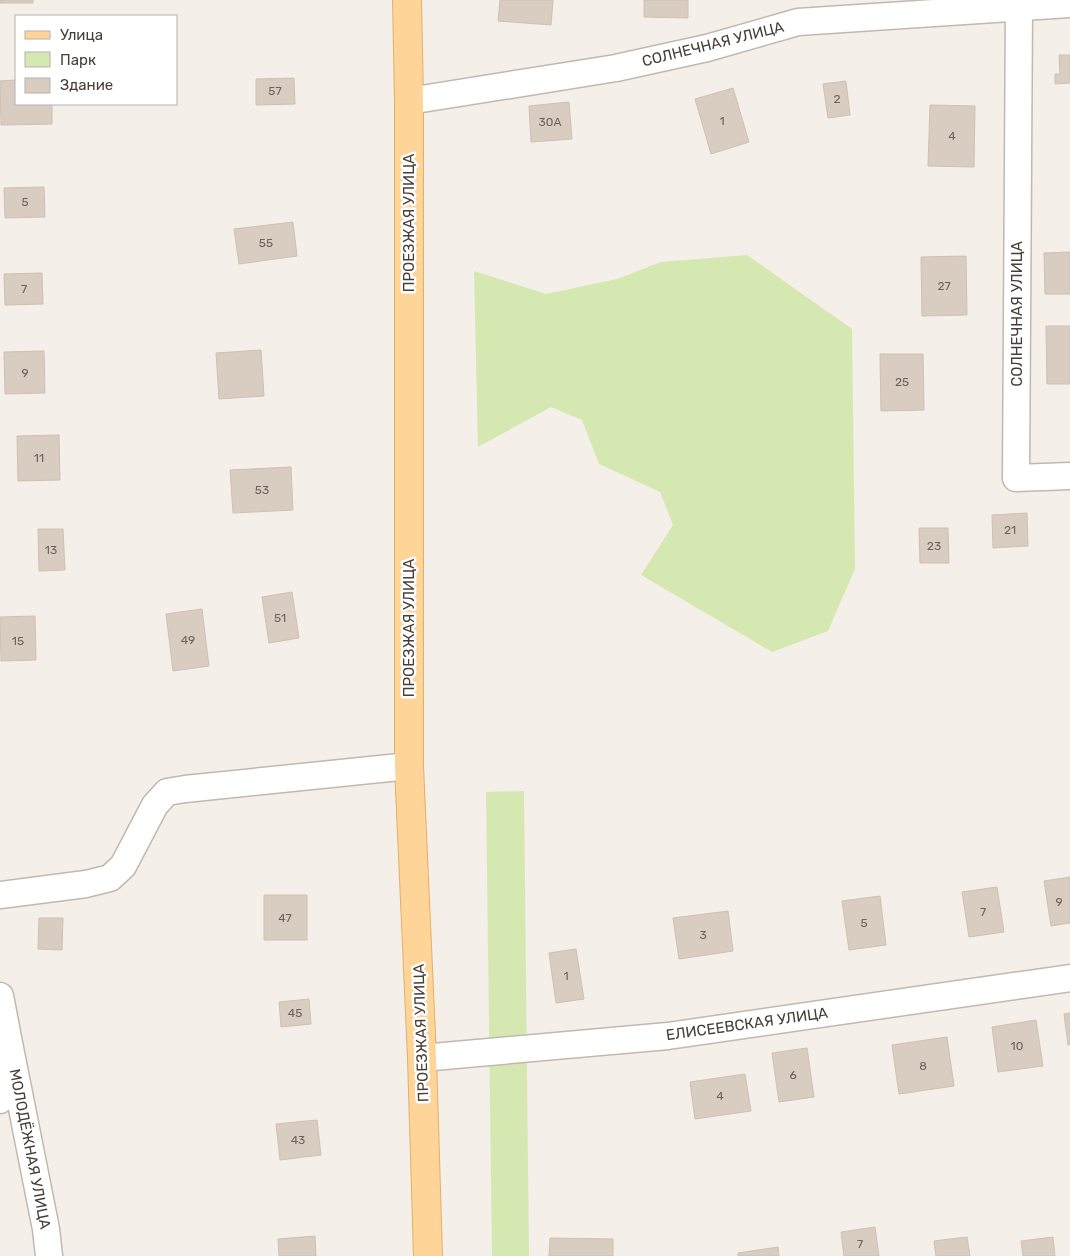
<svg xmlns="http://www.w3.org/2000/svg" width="1070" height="1256" font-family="Rubik,sans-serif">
<rect width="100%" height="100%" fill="#f4efe8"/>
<path fill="#d6e8b1" d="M747 255 852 329 855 569 828 631 772 652 641 575 673 525 660 492 599 464 582 420 551 407 478 447 474 271 546 294 617 279 661 262Z
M524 791 529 1256H492L486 792Z"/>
<path fill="#d9ccc0" stroke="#d0c0b1" d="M0 0H33V3H0Z
M500 0H553L551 25 498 21Z
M644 0H688V18L644 17Z
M1059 55H1070V83L1055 84V74H1060Z
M294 78 295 104 256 105V79Z
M16 80V104H52V124L1 125 0 81Z
M846 81 850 115 828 118 823 84Z
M733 88 749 142 711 154 695 99Z
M569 102 572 139 531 142 529 106Z
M930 105 975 106 974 167 928 166Z
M44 187 45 217 5 218 4 188Z
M293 222 297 256 239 264 234 229Z
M1070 252V294H1045L1044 253Z
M966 256 967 315 922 316 921 257Z
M42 273 43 304 5 305 4 274Z
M1046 326H1070V384H1047Z
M261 350 264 396 219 399 216 353Z
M44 351 45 393 5 394 4 352Z
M880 354H923L924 410 881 411Z
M59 435 60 480 18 481 17 436Z
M291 467 293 510 233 513 230 470Z
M1027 513 1028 546 993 548 992 515Z
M919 528H948L949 563H920Z
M38 529H63L65 570 39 571Z
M292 592 299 638 269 643 262 597Z
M202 609 209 666 173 671 166 614Z
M35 616 36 660 1 661 0 617Z
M1070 877V923L1051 926 1044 881Z
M997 887 1004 932 969 937 962 892Z
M264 895H307V940H264Z
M880 896 886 945 849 950 842 901Z
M728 911 733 951 679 959 673 918Z
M39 918H63L62 950 38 949Z
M576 949 584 999 556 1003 549 953Z
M309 999 311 1024 281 1027 279 1002Z
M1070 1013V1044L1068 1045 1064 1014Z
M1036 1020 1043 1066 998 1072 992 1027Z
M947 1037 954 1086 899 1094 892 1045Z
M807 1048 814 1097 779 1102 772 1053Z
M745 1074 751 1111 695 1119 690 1082Z
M317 1120 321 1155 280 1160 276 1124Z
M875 1227 879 1256H844L841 1232Z
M315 1236 316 1256H279L278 1239Z
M967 1237 970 1256H936L934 1241Z
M1053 1237 1055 1256H1023L1021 1241Z
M550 1238 613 1239V1256H549Z
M778 1247 779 1256H738V1253Z"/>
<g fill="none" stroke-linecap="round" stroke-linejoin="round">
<defs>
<path id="minor" d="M1019 6 1016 478 1070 476
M409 101 616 68 707 48 798 22 1070 4
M0 895 86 884 110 878 123 866 155 805 167 792 185 789 409 766
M0 996 9 1043 0 1100
M9 1043 46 1229 49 1256
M422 1058 668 1036 1070 978"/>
<path id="major" d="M407 0 409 101V766L422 1058 428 1256"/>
</defs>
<use href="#minor" stroke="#c2b8ae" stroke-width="29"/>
<use href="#major" stroke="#e3af67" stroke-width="30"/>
<use href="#minor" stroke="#fff" stroke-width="26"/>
<use href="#major" stroke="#fed498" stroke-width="28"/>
</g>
<g text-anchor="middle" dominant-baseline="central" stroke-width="5" stroke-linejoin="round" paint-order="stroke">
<g font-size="12" fill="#6c6259">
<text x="275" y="91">57</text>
<text x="837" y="99">2</text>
<text x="722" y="121">1</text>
<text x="550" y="122">30А</text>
<text x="952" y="136">4</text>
<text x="25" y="202">5</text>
<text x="266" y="243">55</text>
<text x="944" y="286">27</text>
<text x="24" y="289">7</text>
<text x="25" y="373">9</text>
<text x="902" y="382">25</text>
<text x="39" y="458">11</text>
<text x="262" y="490">53</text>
<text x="1010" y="530">21</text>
<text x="934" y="546">23</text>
<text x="51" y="550">13</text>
<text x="280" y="618">51</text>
<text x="188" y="640">49</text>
<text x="18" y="641">15</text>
<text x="1059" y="902">9</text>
<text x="983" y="912">7</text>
<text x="285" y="918">47</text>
<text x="864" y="923">5</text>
<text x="703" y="935">3</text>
<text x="566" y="976">1</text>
<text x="295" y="1013">45</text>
<text x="1017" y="1046">10</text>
<text x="923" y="1066">8</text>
<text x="793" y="1075">6</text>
<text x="720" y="1096">4</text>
<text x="298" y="1140">43</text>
<text x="860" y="1244">7</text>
</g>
<g font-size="15" fill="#473f37" stroke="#fff">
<text transform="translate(713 44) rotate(-14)">СОЛНЕЧНАЯ УЛИЦА</text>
<text transform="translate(409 223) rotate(-90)">ПРОЕЗЖАЯ УЛИЦА</text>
<text transform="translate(1017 314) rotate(-90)">СОЛНЕЧНАЯ УЛИЦА</text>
<text transform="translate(409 628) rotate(-90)">ПРОЕЗЖАЯ УЛИЦА</text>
<text transform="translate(747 1024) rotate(-8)">ЕЛИСЕЕВСКАЯ УЛИЦА</text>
<text transform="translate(421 1033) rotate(-92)">ПРОЕЗЖАЯ УЛИЦА</text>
<text transform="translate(30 1149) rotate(79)">МОЛОДЁЖНАЯ УЛИЦА</text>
</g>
</g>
<rect x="15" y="15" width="162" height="90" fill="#ffffff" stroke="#b5b2af"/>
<rect x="25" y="31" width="25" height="8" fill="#fed498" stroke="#b5b2af"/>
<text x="60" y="40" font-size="15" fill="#473f37">Улица</text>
<rect x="25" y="52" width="25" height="15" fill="#d6e8b1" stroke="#b5b2af"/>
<text x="60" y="65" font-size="15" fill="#473f37">Парк</text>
<rect x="25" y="78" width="25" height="15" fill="#d9ccc0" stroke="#b5b2af"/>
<text x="60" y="90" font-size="15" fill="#473f37">Здание</text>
</svg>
